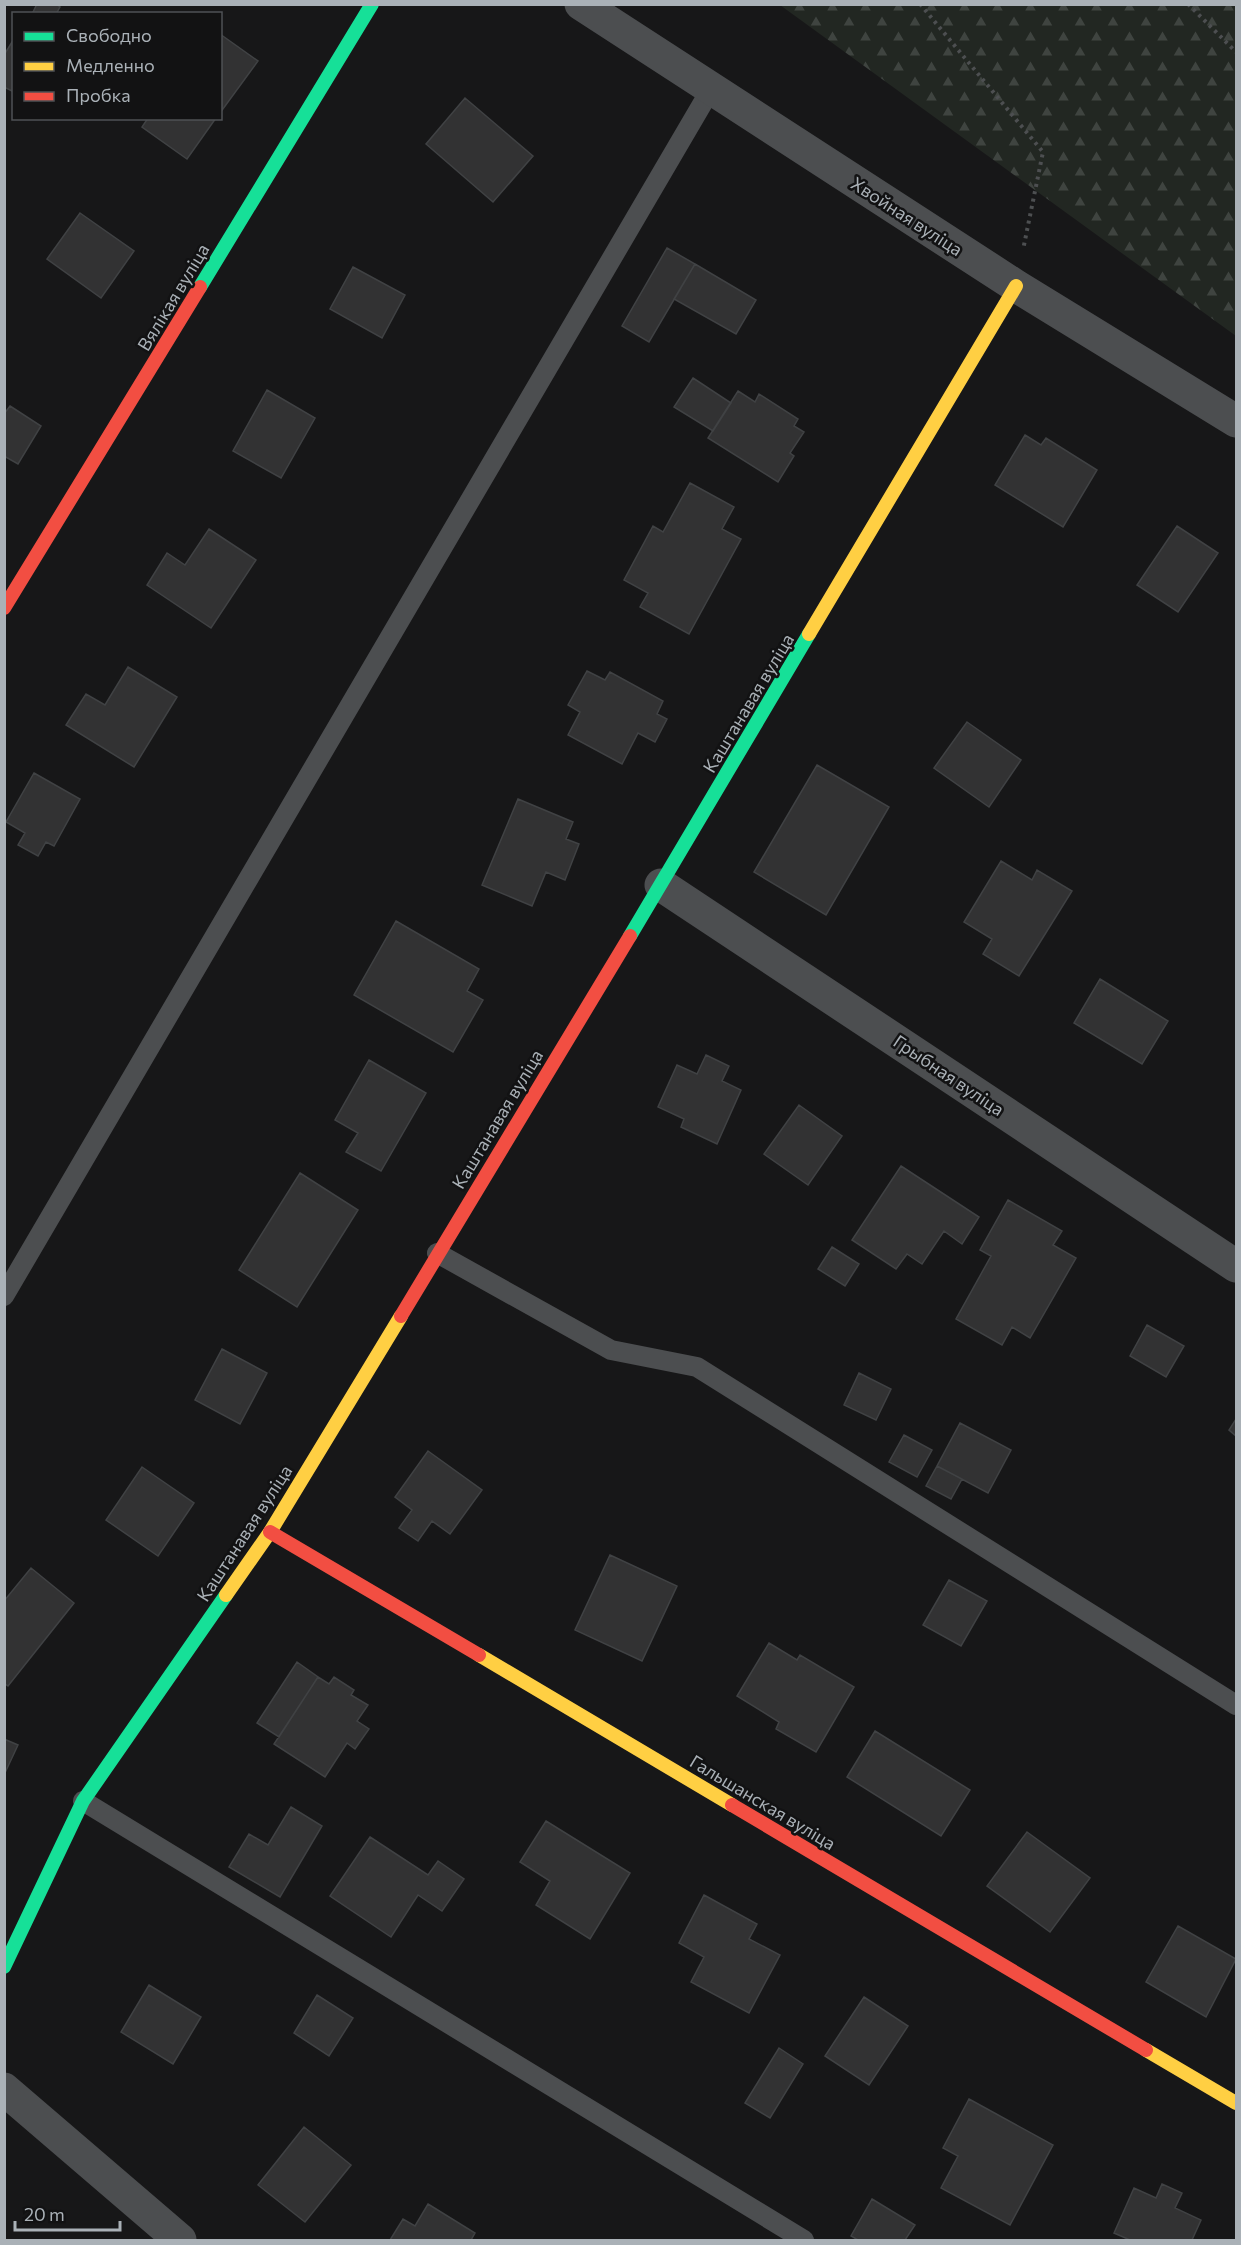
<svg xmlns="http://www.w3.org/2000/svg" width="1241" height="2245" font-family="Commissioner,sans-serif">
<defs>
<pattern id="forest-firs" width="22" height="20" patternUnits="userSpaceOnUse" patternTransform="scale(1.5)"><rect width="22" height="20" fill="#222722"/><path d="M5 1l3.5 6h-7zM16 11l3.5 6h-7z" fill="#3f4440"/></pattern>
</defs>
<rect width="100%" height="100%" fill="#171718"/>
<path fill="url(#forest-firs)" d="M780 5H1236V336Z"/>
<path fill="#323233" stroke="#404244" stroke-width="1.5" d="M37 4H56L60 7 56 14H32Z
M220 34 258 61 220 113Z
M12 42 14 43V92L4 87V55Z
M465 98 533 156 493 202 426 144Z
M148 118H216L187 159 142 127Z
M80 213 134 251 101 298 47 259Z
M667 248 695 264 649 342 622 326Z
M695 264 756 300 736 334 674 299Z
M353 267 405 295 382 338 330 309Z
M693 378 731 403 713 431 674 407Z
M267 390 315 418 281 478 233 451Z
M738 391 755 402 759 394 798 419 794 426 804 432 790 453 794 456 778 482 708 438Z
M10 406 41 426 18 464 4 456V414Z
M1025 435 1041 445 1046 438 1097 470 1063 527 995 485Z
M690 483 734 507 722 529 741 539 689 634 640 607 648 593 624 580 653 526 663 532Z
M1177 526 1218 553 1178 612 1137 585Z
M209 529 256 560 211 628 147 585 167 553 185 565Z
M128 667 177 697 134 767 66 725 86 694 105 705Z
M587 671 605 680 610 672 663 701 657 714 667 719 655 742 638 733 622 764 568 735 580 712 568 705Z
M967 722 1021 760 989 807 934 768Z
M817 765 889 807 826 915 754 872Z
M34 773 80 799 54 846 46 842 38 856 18 845 25 833 6 822Z
M518 799 573 822 566 839 579 844 565 880 546 872 532 906 482 885Z
M1001 861 1032 880 1037 870 1072 891 1019 976 983 954 992 939 964 922Z
M396 921 479 969 467 991 483 1000 453 1052 354 995Z
M1100 979 1168 1021 1142 1064 1074 1023Z
M706 1055 729 1066 722 1081 741 1090 717 1144 681 1127 684 1119 658 1107 677 1065 697 1074Z
M369 1060 426 1093 381 1171 346 1152 358 1133 335 1120Z
M799 1105 842 1136 808 1185 764 1154Z
M901 1166 979 1217 962 1244 944 1231 922 1264 907 1254 896 1269 852 1240Z
M300 1173 358 1210 297 1307 239 1270Z
M1008 1200 1062 1231 1053 1245 1076 1258 1030 1338 1012 1327 1002 1345 956 1319 991 1256 980 1250Z
M832 1247 859 1264 845 1286 818 1269Z
M1147 1325 1184 1346 1166 1377 1130 1356Z
M222 1349 267 1373 240 1424 195 1400Z
M859 1373 891 1389 876 1420 844 1405Z
M1236 1419V1436L1229 1430Z
M960 1423 1011 1450 988 1493 937 1466Z
M904 1435 932 1450 917 1477 889 1462Z
M428 1451 482 1490 450 1534 432 1521 418 1541 399 1528 412 1510 395 1497Z
M937 1466 962 1479 951 1499 926 1486Z
M142 1467 194 1503 158 1556 106 1520Z
M610 1555 677 1586 642 1661 575 1630Z
M31 1568 74 1603 8 1686 4 1683V1601Z
M949 1580 987 1601 961 1646 923 1625Z
M769 1643 797 1660 800 1655 854 1687 816 1752 776 1729 779 1722 737 1696Z
M297 1662 318 1677 279 1737 257 1723Z
M318 1677 329 1684 334 1677 354 1690 351 1695 368 1705 357 1721 369 1729 355 1749 347 1743 325 1777 274 1744Z
M875 1731 970 1790 941 1836 847 1777Z
M4 1739 18 1745 4 1775Z
M291 1807 322 1826 280 1897 229 1867 249 1834 268 1845Z
M546 1821 630 1873 590 1939 536 1905 550 1881 520 1862Z
M1027 1832 1090 1878 1050 1932 987 1886Z
M370 1837 428 1875 438 1861 464 1879 442 1911 418 1895 391 1937 330 1896Z
M704 1895 757 1924 749 1939 780 1955 749 2013 691 1982 704 1957 679 1943Z
M1178 1926 1236 1959 1206 2017 1146 1982Z
M149 1985 201 2017 173 2064 121 2032Z
M317 1995 353 2018 329 2056 294 2033Z
M864 1997 908 2026 869 2085 825 2056Z
M779 2048 803 2064 770 2118 745 2103Z
M969 2099 1053 2145 1010 2225 941 2188 958 2156 943 2148Z
M304 2127 351 2165 305 2222 258 2185Z
M1162 2184 1182 2193 1175 2208 1201 2220 1192 2240H1130L1114 2233 1134 2188 1156 2198Z
M872 2199 915 2225 905 2240H858L851 2236Z
M428 2204 475 2233 471 2240H390L403 2219 415 2226Z"/>
<g fill="none" stroke-linecap="round" stroke-linejoin="round">
<path stroke="#4d4f51" stroke-width="4" stroke-dasharray="3 4.5" stroke-linecap="butt" d="M920 4 1043 152 1023 250
M1188 4 1236 52"/>
<path stroke="#4c4e50" stroke-width="20" d="M437 1253 611 1350 697 1367 1236 1705
M4 1296 711 89
M83 1801 804 2240"/>
<path stroke="#4c4e50" stroke-width="33" d="M581 4 1016 286 1236 421
M661 885 1236 1266
M4 2089 180 2240"/>
<path stroke="#16e098" stroke-width="14" d="M200 287 372 4
M630 936 809 634
M4 1967 83 1801 226 1595"/>
<path stroke="#ffcf43" stroke-width="14" d="M809 634 1016 286
M226 1595 270 1532 401 1316
M479 1655 732 1805
M1146 2050 1236 2103"/>
<path stroke="#f24e42" stroke-width="14" d="M4 608 200 287
M401 1316 630 936
M270 1532 479 1655
M732 1805 1146 2050"/>
</g>
<g text-anchor="middle" dominant-baseline="central" stroke-width="5" stroke-linejoin="round" paint-order="stroke">
<g font-size="18" fill="#aab1b7" stroke="#121213">
<text transform="translate(907 216) rotate(33)">Хвойная вуліца</text>
<text transform="translate(173 297) rotate(-59)">Вялікая вуліца</text>
<text transform="translate(748 703) rotate(-59)">Каштанавая вуліца</text>
<text transform="translate(949 1075) rotate(34)">Грыбная вуліца</text>
<text transform="translate(497 1119) rotate(-59)">Каштанавая вуліца</text>
<text transform="translate(244 1533) rotate(-57)">Каштанавая вуліца</text>
<text transform="translate(763 1802) rotate(31)">Гальшанская вуліца</text>
</g>
</g>
<rect width="1241" height="2245" fill="none" stroke="#aab1b7" stroke-width="12"/>
<rect x="12" y="12" width="210" height="108" fill="#121213" stroke="#4f5255" stroke-width="1.5"/>
<rect x="24" y="32" width="30" height="9" fill="#16e098" stroke="#4f5255" stroke-width="1.5"/>
<text x="66" y="42" font-size="18" fill="#aab1b7">Свободно</text>
<rect x="24" y="62" width="30" height="9" fill="#ffcf43" stroke="#4f5255" stroke-width="1.5"/>
<text x="66" y="72" font-size="18" fill="#aab1b7">Медленно</text>
<rect x="24" y="92" width="30" height="9" fill="#f24e42" stroke="#4f5255" stroke-width="1.5"/>
<text x="66" y="102" font-size="18" fill="#aab1b7">Пробка</text>
<path d="M15 2221v9h105v-9" fill="none" stroke="#aab1b7" stroke-width="3"/>
<text x="24" y="2221" font-size="18" fill="#aab1b7" stroke="#121213" stroke-width="4.5" paint-order="stroke">20 m</text>
</svg>
